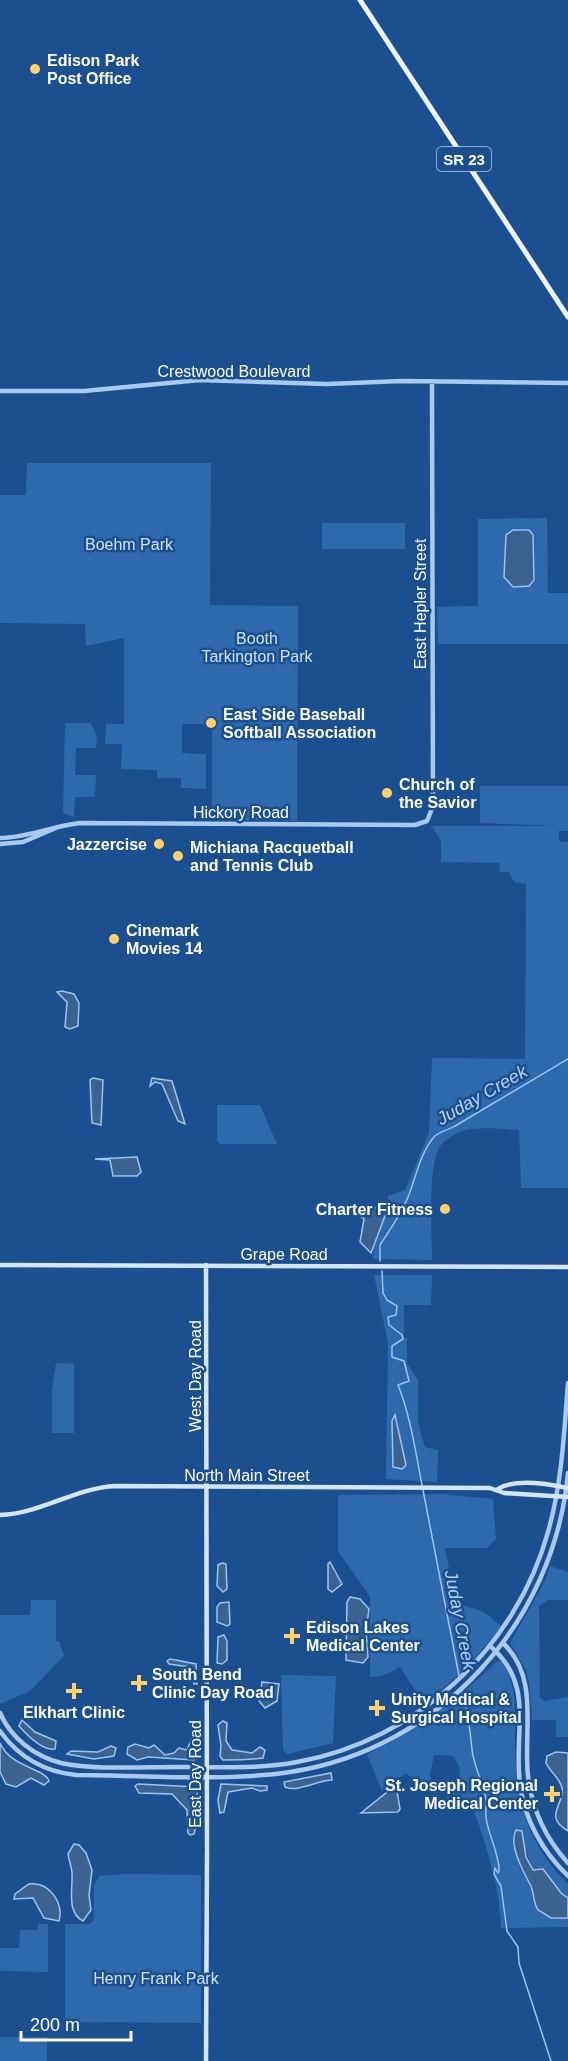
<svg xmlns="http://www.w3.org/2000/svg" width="568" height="2061" font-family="Arial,sans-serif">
<rect width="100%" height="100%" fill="#1b4f8f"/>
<path fill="#2e69ad" d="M27 463H211L210 605 298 606 297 821 212 819V724H182V753L206 754V789L181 788V778H157V770L121 769 122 744H105L106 724H124V638L86 646 85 624 0 623V495H26Z
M547 518 548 593H568V644H438L437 607 478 606V519Z
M322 523H405V549H322Z
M65 723H91L97 736 96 748H76L75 775H96L95 797H75L74 817 63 813Z
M480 786H568V831H559V841L568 842V1188H521L519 1130C501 1129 475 1126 459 1132 454 1134 444 1141 441 1145 427 1163 432 1235 432 1260L373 1259C373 1244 379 1220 390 1211L388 1196 405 1190 429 1133 432 1058 525 1059 526 884 514 882 509 872H500L499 863 441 862V841L432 826H559L480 823Z
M217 1105H260L277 1144H220L217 1141Z
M374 1275H432L431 1305H404V1338H407V1363L418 1380V1423L425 1447 438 1450 437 1482 386 1479 388 1343Z
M56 1363 74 1364V1433H52V1390Z
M441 1494 493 1499 496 1539 487 1548H445L455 1600C464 1609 477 1607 486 1614 492 1618 495 1622 502 1626L466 1669 424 1704 400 1667 382 1676 370 1677V1597L338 1551V1495Z
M550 1566 568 1572V1600H548L539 1606 540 1697 544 1701 568 1697V1737H556V1720H532L529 1683 526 1670 510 1643 545 1581Z
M31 1600H56V1641H59L64 1656 30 1691 0 1704V1615H30Z
M500 1661 504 1663C518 1693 515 1713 515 1745 516 1800 527 1844 568 1884V1898C555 1890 550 1878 538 1869L533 1870 525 1848 513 1837 520 1868 530 1885 534 1903 560 1918H568V1927L501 1928C500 1884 485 1843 471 1802L450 1807 444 1789 458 1783 460 1769 454 1756 434 1755 430 1775 432 1783 425 1790 406 1773 382 1791 367 1754C417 1731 457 1700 496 1662Z
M281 1675 336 1676 333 1743 287 1754 283 1750Z
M129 1874 201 1875V2023L65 2022V1924H90L94 1919V1886L99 1876Z
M38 1924H48V1972L0 1971V1948H19L20 1930H38Z
M0 2037H47V2061H0Z"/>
<path fill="#3c6290" stroke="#9cc4f0" stroke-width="1.5" d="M513 530H529L533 535 534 580 529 586 513 587 504 577 506 535Z
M62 991 74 994 79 1003 78 1026 70 1029 65 1027 67 1002 57 992Z
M93 1078 103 1080 101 1125 92 1123 90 1080Z
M152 1078 172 1081 185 1124 178 1121 162 1084 155 1082 150 1086Z
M137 1157 141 1172 137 1176H113L110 1160 95 1159Z
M388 1204 390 1211 385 1216 371 1253 360 1242 364 1219 359 1215 362 1212Z
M395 1415 406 1465 402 1469 393 1467 392 1421Z
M330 1562 342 1584 332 1592 328 1589V1564Z
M222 1563 226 1564 227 1589 223 1592 217 1586 218 1565Z
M350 1597 360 1599 369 1609 366 1630 368 1657 363 1663 346 1660 347 1602Z
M229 1602 230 1624 227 1626 217 1622V1607L220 1603Z
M224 1635 227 1641V1660L222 1664 217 1663 218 1637Z
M170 1659 196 1664 197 1684H194L190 1667 169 1664 167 1661Z
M262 1682 279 1684 277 1701 265 1708 259 1701Z
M22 1720 35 1732 56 1741 55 1749C43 1751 27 1735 19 1726Z
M223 1721 227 1723 226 1741 232 1750 252 1753 260 1747 265 1750 263 1758C249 1760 237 1760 223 1760L220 1756 221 1746 218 1725Z
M193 1735 198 1739 196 1746 198 1758 194 1760 148 1757 137 1760 127 1754 128 1747 135 1744 149 1748 154 1745 165 1755 174 1753 179 1748 187 1750Z
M0 1743C11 1768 45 1768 49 1781L44 1785 31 1778 16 1787 6 1784 0 1772Z
M111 1746 116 1748 114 1756 94 1759 67 1754 71 1751 98 1752Z
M556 1752 568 1753V1831C543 1816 564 1806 562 1788 560 1778 550 1772 546 1763L547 1756Z
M331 1773 332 1780C317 1780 298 1793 285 1787L284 1782Z
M138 1784 197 1787 199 1814 194 1834 190 1835 188 1833 187 1810 172 1794 139 1793 135 1786Z
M221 1784 267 1786V1790L260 1791 252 1788 228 1792 224 1812 220 1813 218 1800Z
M396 1785 400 1809 398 1812 361 1813Z
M516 1830 522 1831 526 1857 533 1870 543 1869 561 1893 568 1898V1918H551L538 1910C533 1902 534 1894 531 1886 524 1873 508 1845 516 1830Z
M74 1844 79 1845 86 1853 92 1870 89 1895 91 1910 83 1921C66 1912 73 1889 72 1874 72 1868 69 1861 68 1854Z
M29 1884C49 1881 64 1903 59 1921L44 1918 33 1898 14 1899 15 1894Z"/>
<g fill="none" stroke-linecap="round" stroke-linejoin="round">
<path stroke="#9cc4f0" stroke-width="1.5" d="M380 1261V1245C390 1229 401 1215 408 1197 416 1178 420 1153 434 1137 439 1131 449 1130 455 1126L568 1059
M382 1271 383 1293 387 1300 397 1306 396 1315 388 1317 389 1325 402 1335 403 1339 392 1346V1357L404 1361 409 1381 398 1385C410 1414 416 1454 422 1485
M423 1490 459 1676
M462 1690C468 1710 470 1729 472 1750 474 1767 483 1782 486 1799 487 1805 485 1812 486 1818 488 1833 500 1857 499 1871L498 1873 495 1868 494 1874 501 1886 507 1931 518 1947 519 1963 551 2061"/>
<path stroke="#a9c9ee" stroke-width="4.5" d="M0 391H84L200 380 327 384 401 381 568 383
M0 838C27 838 52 826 80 823L415 825 427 821 433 806 432 381
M0 844 23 842 56 828
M503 1643C540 1678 523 1731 528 1776 532 1809 546 1839 568 1863
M490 1646C536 1685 513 1731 520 1784 524 1819 543 1852 568 1876
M0 1713C11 1738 34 1756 61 1763 101 1771 147 1766 188 1767 224 1767 261 1769 297 1762 416 1741 516 1648 548 1532 562 1483 564 1433 568 1383
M0 1731C18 1757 45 1772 76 1775 143 1775 225 1782 290 1772 440 1749 554 1623 568 1473"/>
<path stroke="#d6e6fa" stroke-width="4.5" d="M0 1265 568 1267
M206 1265 207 1849
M498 1489C515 1478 549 1484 568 1488
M0 1515C40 1514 75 1488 115 1486L490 1488 504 1493 568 1497
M206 2061 207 1851"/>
<path stroke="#f0f6ff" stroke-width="5" d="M360 0 568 317"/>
</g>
<g fill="#ffd166" stroke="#1b4f8f" stroke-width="2">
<circle cx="35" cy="69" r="6"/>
<circle cx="211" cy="723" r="6"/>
<circle cx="387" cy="793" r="6"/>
<circle cx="159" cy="844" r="6"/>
<circle cx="178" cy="856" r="6"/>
<circle cx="114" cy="939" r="6"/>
<circle cx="445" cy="1209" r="6"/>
<path d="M289 1627h6v6h6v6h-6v6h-6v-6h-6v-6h6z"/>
<path d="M136 1674h6v6h6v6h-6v6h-6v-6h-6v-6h6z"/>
<path d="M71 1682h6v6h6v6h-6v6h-6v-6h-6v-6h6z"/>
<path d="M374 1699h6v6h6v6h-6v6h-6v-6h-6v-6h6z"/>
<path d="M549 1785h6v6h6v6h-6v6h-6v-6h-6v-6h6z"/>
</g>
<g text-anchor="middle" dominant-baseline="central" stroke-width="5" stroke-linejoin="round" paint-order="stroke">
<rect fill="#1b4f8f" stroke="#bbcadd" stroke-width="1.5" x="437" y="147" width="54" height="24" rx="4.5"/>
<g font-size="15" font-weight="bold" fill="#fff">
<text x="464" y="159">SR 23</text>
</g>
<g font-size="16" font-weight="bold" fill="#fff" stroke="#1b4f8f" text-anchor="start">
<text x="47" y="60">Edison Park<tspan x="47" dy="18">Post Office</tspan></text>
<text x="223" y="714">East Side Baseball<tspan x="223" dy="18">Softball Association</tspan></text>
<text x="399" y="784">Church of<tspan x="399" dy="18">the Savior</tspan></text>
<text x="147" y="844" text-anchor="end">Jazzercise</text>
<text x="190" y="847">Michiana Racquetball<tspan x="190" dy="18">and Tennis Club</tspan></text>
<text x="126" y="930">Cinemark<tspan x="126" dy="18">Movies 14</tspan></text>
<text x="433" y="1209" text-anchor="end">Charter Fitness</text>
<text x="306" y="1627">Edison Lakes<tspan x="306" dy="18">Medical Center</tspan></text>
<text x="152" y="1674">South Bend<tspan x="152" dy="18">Clinic Day Road</tspan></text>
<text x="391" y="1699">Unity Medical &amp;<tspan x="391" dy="18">Surgical Hospital</tspan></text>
<text x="74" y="1712" text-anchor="middle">Elkhart Clinic</text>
<text x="538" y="1785" text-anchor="end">St. Joseph Regional<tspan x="538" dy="18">Medical Center</tspan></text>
</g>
<g font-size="16" fill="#fff" stroke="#1b4f8f">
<text x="234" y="371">Crestwood Boulevard</text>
<text transform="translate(420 604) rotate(-90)">East Hepler Street</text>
<text x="241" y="812">Hickory Road</text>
<text x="284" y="1254">Grape Road</text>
<text transform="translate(195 1376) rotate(-90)">West Day Road</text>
<text x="247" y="1475">North Main Street</text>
<text transform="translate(195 1774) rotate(-90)">East Day Road</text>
</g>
<g font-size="16" fill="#cfe3fa" stroke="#1b4f8f">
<text x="129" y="544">Boehm Park</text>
<text x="257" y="638">Booth<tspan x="257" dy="18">Tarkington Park</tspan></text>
<text x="156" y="1978">Henry Frank Park</text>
</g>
<g font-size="18" font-style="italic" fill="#b5d3f5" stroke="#1b4f8f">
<text transform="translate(482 1095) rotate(-30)">Juday Creek</text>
<text transform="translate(460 1620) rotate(79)">Juday Creek</text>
</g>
</g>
<path d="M21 2031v9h110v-9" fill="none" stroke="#ffffff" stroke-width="3"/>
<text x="30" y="2031" font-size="18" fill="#ffffff" stroke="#1b4f8f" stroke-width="4.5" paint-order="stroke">200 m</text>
</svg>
